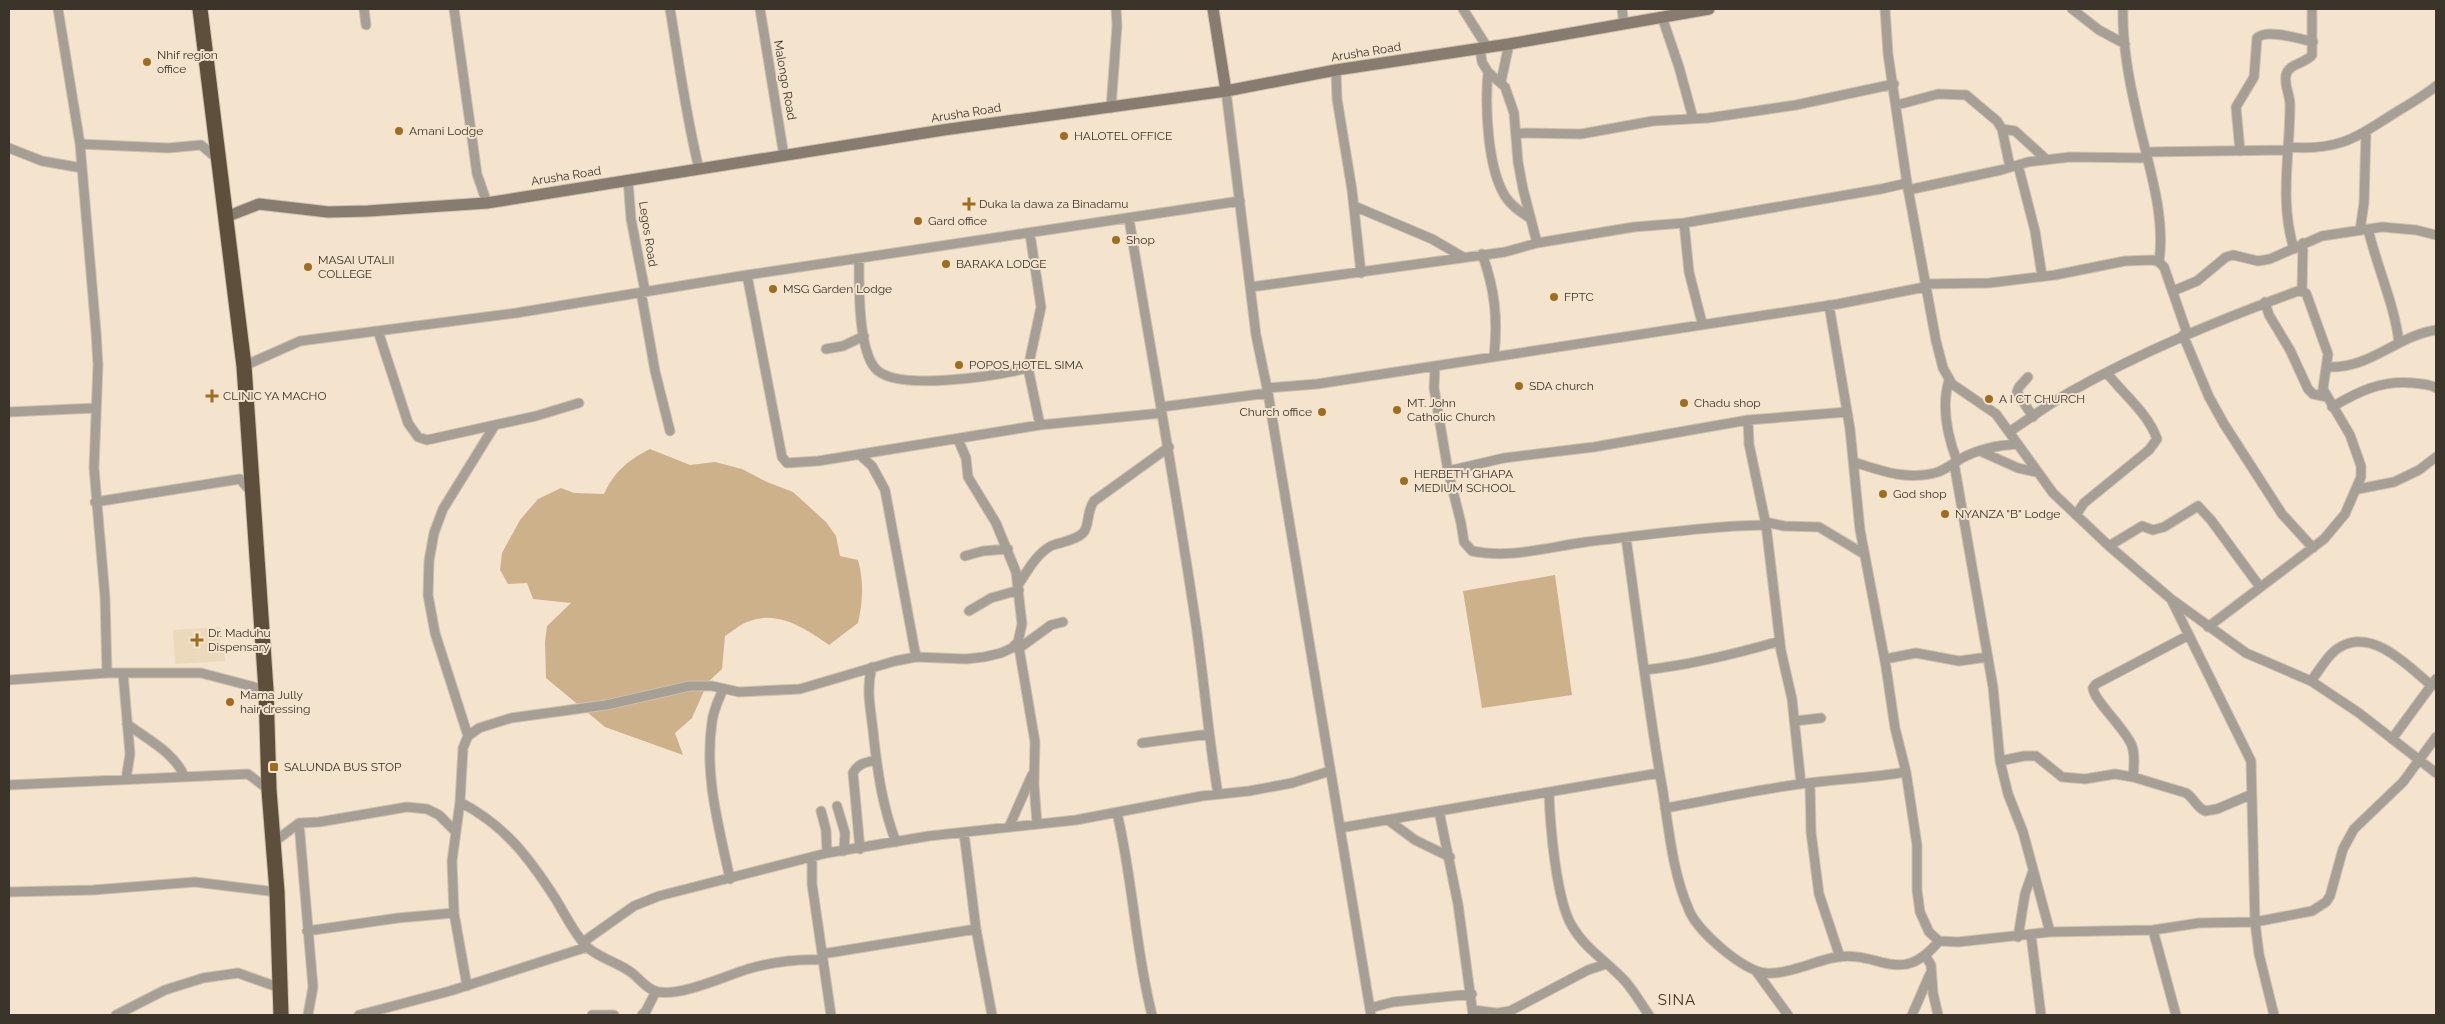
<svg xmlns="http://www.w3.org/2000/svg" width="2445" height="1024" font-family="Raleway,sans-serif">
<rect width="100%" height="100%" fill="#f5e4cd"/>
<path fill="#ecd8bb" d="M220 627 221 650 224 651 225 661 175 664 173 630Z"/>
<path fill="#cdb18b" d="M650 449 690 465 715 462 742 469 767 482 793 492 826 522 836 536 840 556 858 560C864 583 863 600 858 623L829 645C806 629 777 609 747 622 739 625 732 632 725 636L722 669 708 682 692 718 675 733 683 755 605 727 546 678 545 642 547 626 571 603 533 599 527 583 508 584 500 570 502 553 520 520 538 499 561 488 574 493 604 494C614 472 628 460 650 449Z
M1555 575 1572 695 1482 708 1463 591Z"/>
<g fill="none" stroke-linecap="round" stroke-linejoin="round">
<defs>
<path id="street" d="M58 9 80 144 96 332 98 365 94 468 105 597 107 673
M364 9 366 25
M454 9 477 174 487 203
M670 9C679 63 686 116 699 169
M760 9 784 156
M1463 9 1487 47
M1622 9 1624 24
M1885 9 1888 54 1907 183 1936 341 1943 368 1952 384 1996 414 2053 493 2109 546 2171 599 2246 653 2311 681 2359 713 2436 773
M2072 9 2099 30 2125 44
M2123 9C2122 44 2129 81 2137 115 2147 162 2166 213 2159 262
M1662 17 1679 67 1693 118
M1480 49 1482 62 1488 72 1505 87 1514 113 1518 162 1523 189 1537 243
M1336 70 1337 99 1352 190 1361 273
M1488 72C1485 105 1487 167 1505 196 1511 206 1521 212 1531 219
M1501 82 1509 44
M1226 91 1256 335 1268 393 1371 1015
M1897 105 1938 94 1966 95 1997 121 2002 129 2010 167
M1111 108 1117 26 1116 9
M2002 129 2015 131 2047 160
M1516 133 1581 134 1653 121 1708 118 1796 105 1894 84
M80 144 168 148 201 145 219 160
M2288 147C2340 151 2355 138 2398 111 2411 103 2424 96 2436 86
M9 148 42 161 82 168
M2240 151 2236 107 2254 77 2257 38C2266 28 2300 39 2313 42
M2146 152 2288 150
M2018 165 2035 231 2042 276
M628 180 631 219 645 291
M1908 190 2001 170 2028 162 2070 157 2147 158
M1354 206 1432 239 1463 257
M1129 219C1151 352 1175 484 1195 618 1204 677 1208 736 1218 794
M1684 223 1689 272 1702 323
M2368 229C2377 267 2395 306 2399 343
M2360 230 2364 203 2366 132
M1030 234 1041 307 1028 368 1040 425
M2294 249C2279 201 2290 154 2290 105 2290 95 2284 85 2286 75 2289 63 2305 64 2312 55V9
M1482 254C1495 289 1498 320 1494 356
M859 259C859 285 858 348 875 368 895 393 999 375 1028 368
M747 275 782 457 787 463 818 461 1040 425 1162 413
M1925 284 1989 283 2055 275 2125 261 2153 260 2159 262 2164 267 2187 333
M1251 287 1505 252 1537 243 1634 227 1684 223 1881 189 1907 183
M2173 291 2197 281 2226 257 2233 255 2258 261 2270 259 2322 236 2382 227 2416 230 2436 235
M2302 291 2303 243
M641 292 655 371 670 431
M2265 302 2269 315 2290 350 2308 389 2313 394 2327 397
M1829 305 1850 429 1860 530 1886 667 1895 728 1906 772 1917 845V890L1920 912 1929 932 1939 941 1958 942 2050 932 2153 930 2199 923 2255 922 2312 911 2326 902 2330 896 2343 849 2354 829 2403 782 2436 737
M378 331 408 423 418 437 427 440 536 416 579 403
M2183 335 2209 397 2224 424 2282 514 2313 548
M826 349 843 346 864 336
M244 366 300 341 516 313 747 275 1240 201
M1435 366 1434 388 1448 471 1461 523 1464 542 1472 551C1510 559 1549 547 1586 542 1646 535 1706 526 1766 525
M2327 367C2371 369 2396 336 2436 330
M2028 377 2019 387 2017 392 2033 417
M1949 380C1941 407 1947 435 1957 461
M1267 388 1317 384 1435 366 1838 304 1925 287
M1161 407 1268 393
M2332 407C2359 391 2382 380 2413 383 2421 384 2430 384 2436 388
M9 412 96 408
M1748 420 1749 444 1766 525 1781 651 1792 699 1801 784
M2009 432C2029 419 2049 404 2070 392 2143 351 2219 320 2298 291L2306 293 2328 354 2323 389 2350 435 2361 466V477L2345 514 2324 539 2208 627
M1980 451 2018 468 2036 472
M860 455 872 466 885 490 916 657
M1854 462C1881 471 1909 481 1938 472 1946 469 1954 463 1962 458 1979 449 1998 445 2018 444
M1954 463 1993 687 2000 761 2008 794 2023 832 2050 932
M1448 471 1504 458 1594 447 1748 420 1847 412
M2358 489 2394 482 2419 470 2436 457
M95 502 240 479 251 492
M2076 515 2084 503 2149 450 2157 439C2148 413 2123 394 2107 373
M1765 522 1784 526 1819 527 1864 554
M1626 538C1638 623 1648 708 1663 792 1669 831 1673 874 1689 910 1697 931 1743 971 1766 973 1785 975 1813 962 1832 958 1880 948 1899 989 1939 941
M2109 546 2142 526 2153 530 2164 527 2198 506 2211 520 2260 587
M965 556 983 551 1008 549
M1018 585C1027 572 1036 554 1051 546 1060 542 1075 541 1083 533 1090 526 1086 512 1094 501L1169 447
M2172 601 2251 761 2255 922 2259 954 2274 1015
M969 611 991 598 1019 590
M1018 642 1035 742 1034 784 1037 824
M1018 649 1051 625 1063 622
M1885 659 1916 653 1959 661 1988 657
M872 667C865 692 872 714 874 740 878 775 883 808 896 842
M1644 670C1690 665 1735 654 1780 641
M123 673 130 754 126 779
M9 680 107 673H201L266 690
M2311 681C2320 670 2329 652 2342 646 2374 629 2409 667 2432 686
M723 689C719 699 713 711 712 722 704 776 719 827 730 879
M1795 721 1821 718
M127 724C147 739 175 753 184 776
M468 736 435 633 428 595 429 561 434 533 443 509 495 425
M2392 739 2436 679
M1142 743 1209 734
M2000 761 2024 756H2036L2062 777 2085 779 2115 774 2133 777 2186 793C2194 798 2196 807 2205 811L2217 809 2250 795
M2133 777C2134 768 2135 755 2132 746 2126 729 2093 700 2093 688L2096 684 2189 635
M1810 783 1811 832 1819 894 1840 957
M9 785 248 774 269 790
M1549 792C1550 824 1556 900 1572 926 1585 949 1608 962 1625 981 1634 991 1641 1004 1649 1015
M460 802C504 825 528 856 555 898 565 914 573 932 586 946 598 958 618 962 632 973 640 979 648 991 659 992 682 996 725 976 748 969 772 962 798 959 823 960
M837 806 845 833 844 851
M1665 808C1710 800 1755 790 1800 784 1836 779 1871 778 1906 772
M821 811 826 830 827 853
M1439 811 1458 904 1473 1015
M1117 813C1133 879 1135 949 1152 1015
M1388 820 1415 840 1450 857
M299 823 313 987 308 1015
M1009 827 1032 775
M1340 828 1659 773
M964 833 976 929 992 1015
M274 842 299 823 319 822 407 807 427 809 439 815 456 832
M860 849 853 773C858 763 867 762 876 760
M812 858V884L831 1015
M9 892 93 890 195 882 277 892
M2153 930 2176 1015
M307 931 398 918 454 913
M2031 935 2041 1015
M2018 937 2025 894 2033 871
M583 942 634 906 659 896 827 853 929 836 1076 820 1202 796 1249 791 1292 783 1330 771
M822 954 976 929
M1925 955 1931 965 1933 993 1938 1015
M1756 971 1788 1015
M467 986 454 913 452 861 460 802 463 748 468 736 479 728 511 718 606 705 690 686H712L739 692 800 689 895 661 916 657 966 659 984 657 1001 653 1012 648 1018 642 1022 624 1016 572 996 523 968 477 966 458 958 439
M1370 1008 1393 1002 1472 994
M1473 1010 1497 1013 1510 1011 1588 970 1606 964
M116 1015 165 990 203 978 238 973 280 988
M359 1015 450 991 587 947
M592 1015H614
M642 1015 646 1011 656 991
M1912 1015 1930 974"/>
<path id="secondary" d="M1213 9 1226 91
M226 217 259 204 328 212 368 211 487 203 943 130 1226 91 1336 70 1509 44 1709 9"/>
<path id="highway" d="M200 9 244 366 266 690 269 790 277 892 281 1015"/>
</defs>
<use href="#street" stroke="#d0c1ad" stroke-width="11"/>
<use href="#secondary" stroke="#d0c1ad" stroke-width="13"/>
<use href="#highway" stroke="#d0c1ad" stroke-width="17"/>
<use href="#street" stroke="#a69f96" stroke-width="9"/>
<use href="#secondary" stroke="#877c6f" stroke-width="11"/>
<use href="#highway" stroke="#5d4f3c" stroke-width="15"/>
</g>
<g fill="#9d6d20" stroke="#f5e4cd" stroke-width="2">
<circle cx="147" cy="62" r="5"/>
<circle cx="399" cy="131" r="5"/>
<circle cx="1064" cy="136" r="5"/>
<path d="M966.5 196.5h5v5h5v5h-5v5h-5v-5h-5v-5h5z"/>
<circle cx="918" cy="221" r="5"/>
<circle cx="1116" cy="240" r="5"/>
<circle cx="946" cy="264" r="5"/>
<circle cx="308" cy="267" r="5"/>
<circle cx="773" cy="289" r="5"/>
<circle cx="1554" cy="297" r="5"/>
<circle cx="959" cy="365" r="5"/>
<circle cx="1519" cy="386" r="5"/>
<path d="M209.5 388.5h5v5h5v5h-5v5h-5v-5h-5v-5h5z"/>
<circle cx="1989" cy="399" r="5"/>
<circle cx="1684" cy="403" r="5"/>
<circle cx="1397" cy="410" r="5"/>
<circle cx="1322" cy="412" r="5"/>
<circle cx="1404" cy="481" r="5"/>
<circle cx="1883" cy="494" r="5"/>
<circle cx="1945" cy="514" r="5"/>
<path d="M194.5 632.5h5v5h5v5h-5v5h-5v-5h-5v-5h5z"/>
<circle cx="230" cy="702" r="5"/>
<rect x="269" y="762" width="10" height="10" rx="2.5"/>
</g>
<g text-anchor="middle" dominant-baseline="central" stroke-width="4" stroke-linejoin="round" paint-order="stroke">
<g font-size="12" fill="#3a342b" stroke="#f5e4cd">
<text transform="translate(1366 52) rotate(-9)">Arusha Road</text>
<text transform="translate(785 80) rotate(80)">Malongo Road</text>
<text transform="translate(966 113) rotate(-9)">Arusha Road</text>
<text transform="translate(566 176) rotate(-9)">Arusha Road</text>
<text transform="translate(648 234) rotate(81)">Legos Road</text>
</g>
<g font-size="12" fill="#3a342b" stroke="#f5e4cd" text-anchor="start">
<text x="157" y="55">Nhif region<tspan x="157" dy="14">office</tspan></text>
<text x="409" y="131">Amani Lodge</text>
<text x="1074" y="136">HALOTEL OFFICE</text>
<text x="979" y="204">Duka la dawa za Binadamu</text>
<text x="928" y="221">Gard office</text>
<text x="1126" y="240">Shop</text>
<text x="318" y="260">MASAI UTALII<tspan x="318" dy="14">COLLEGE</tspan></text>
<text x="956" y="264">BARAKA LODGE</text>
<text x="783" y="289">MSG Garden Lodge</text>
<text x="1564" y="297">FPTC</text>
<text x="969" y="365">POPOS HOTEL SIMA</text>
<text x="1529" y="386">SDA church</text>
<text x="223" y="396">CLINIC YA MACHO</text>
<text x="1999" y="399">A I CT CHURCH</text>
<text x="1407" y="403">MT. John<tspan x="1407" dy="14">Catholic Church</tspan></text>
<text x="1694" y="403">Chadu shop</text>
<text x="1312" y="412" text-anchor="end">Church office</text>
<text x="1414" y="474">HERBETH GHAPA<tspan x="1414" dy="14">MEDIUM SCHOOL</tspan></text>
<text x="1893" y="494">God shop</text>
<text x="1955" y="514">NYANZA "B" Lodge</text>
<text x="208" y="633">Dr. Maduhu<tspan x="208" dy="14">Dispensary</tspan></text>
<text x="240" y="695">Mama Jully<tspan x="240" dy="14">hair dressing</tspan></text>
<text x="284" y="767">SALUNDA BUS STOP</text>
</g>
<g font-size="15" letter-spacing="1" fill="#3f3220" stroke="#f5e4cd">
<text x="1677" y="1000">SINA</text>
</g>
</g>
<rect width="2445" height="1024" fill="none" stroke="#3a342b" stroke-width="20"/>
</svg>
